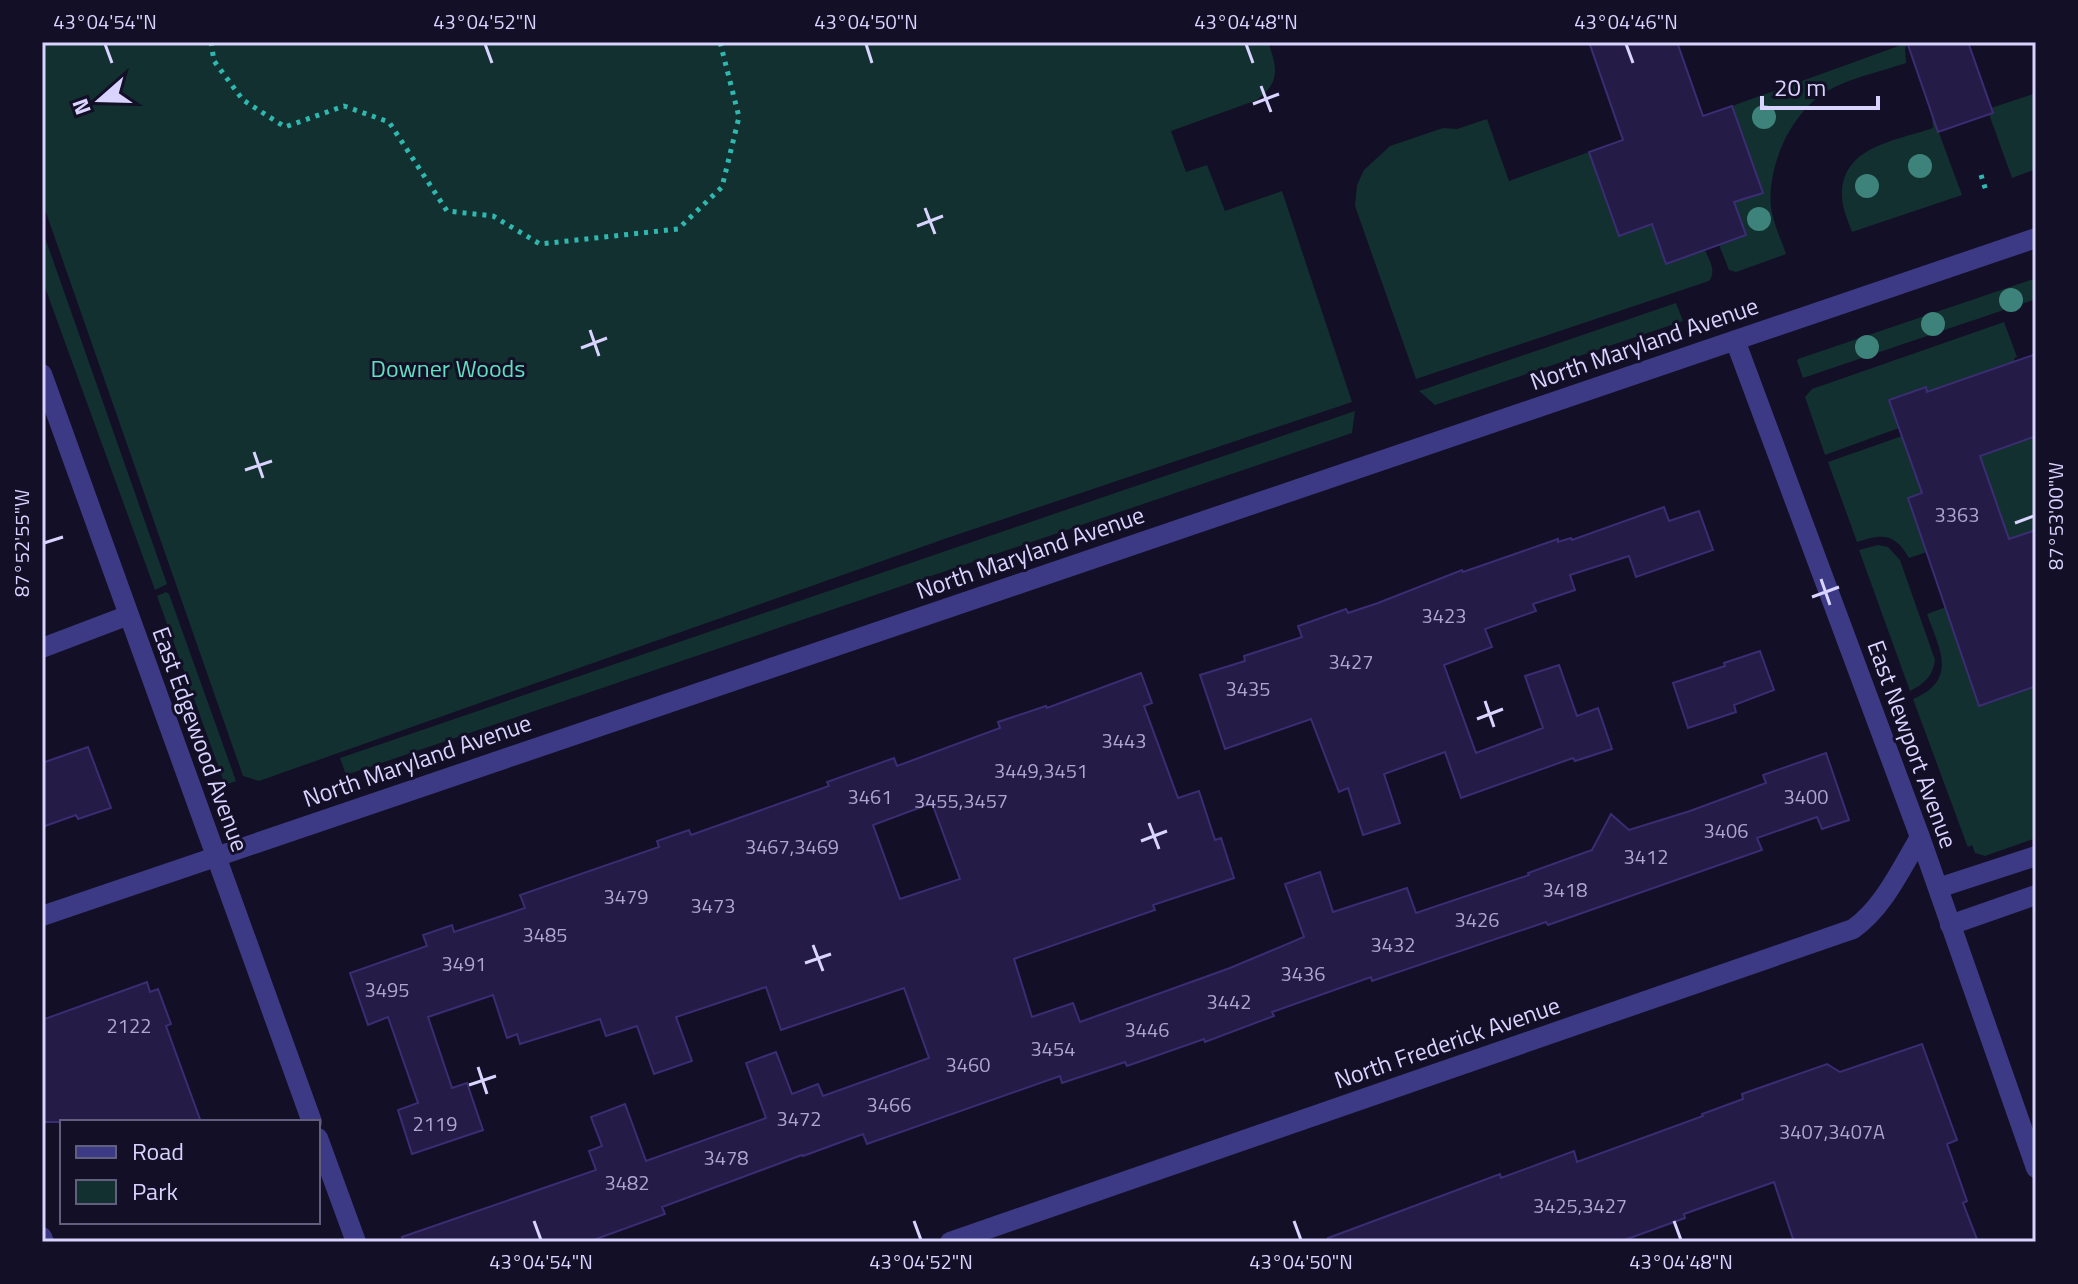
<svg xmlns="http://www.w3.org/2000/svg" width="2078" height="1284" font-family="'Titillium Web',sans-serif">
<rect width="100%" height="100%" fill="#130f26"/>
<path fill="#12302f" d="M42 42H1268C1277 67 1281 82 1257 100L1171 131 1186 172 1207 165 1225 211 1282 191 1352 402 950 537 259 781 243 776 42 201Z
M1907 43 1905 49 1906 63C1880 72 1848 78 1824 93 1790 115 1767 167 1771 207 1773 223 1781 239 1786 254L1736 272 1729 270 1719 245 1746 235 1734 202 1762 192 1732 106Z
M2036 93V169L2012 178 1989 114 1991 108Z
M1932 114 1962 195 1852 232C1848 221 1842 208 1842 196 1841 146 1896 141 1933 128Z
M1487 119 1509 181 1589 152 1619 236 1652 224 1705 250C1709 260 1717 271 1709 281L1416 379 1355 206 1357 185 1364 170 1390 146 1443 128 1457 129Z
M42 229 167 584 155 590 42 279Z
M2036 278V299L1803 378 1797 361 1798 359Z
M1676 303 1683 321 1435 405 1419 391Z
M2004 322 2017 357 2014 358 2015 361 1927 392 1925 387 1890 400 1899 428 1825 455 1805 397 1812 389Z
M1355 411 1352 433 346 775 340 758Z
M1902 436 1922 493 1908 498 1927 552 1909 558C1894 532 1882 534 1857 542L1828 462Z
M2036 436V530L2009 539 1975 443Z
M1878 545 1888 547 1900 560 1935 660C1933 676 1924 684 1910 691L1859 550Z
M166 592 169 594 236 781 225 785 157 596Z
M1946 607 1979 705 2036 686V838L1985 856 1975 853 1972 845 1968 847 1967 845 1913 699C1959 680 1939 648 1927 614Z"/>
<path fill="#241b47" stroke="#3b2d73" stroke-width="2" fill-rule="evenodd" d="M1589 42H1677L1703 116 1732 106 1763 193 1734 202 1746 235 1666 264 1652 224 1619 236 1589 152 1623 140Z
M1907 42H1968L1993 113 1938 132Z
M2036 354V436L1980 456 2009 539 2036 530V686L1979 706 1908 498 1922 493 1889 400 1926 387 1927 392Z
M1664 507 1669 521 1699 511 1713 550 1636 577 1629 556 1570 575 1575 590 1533 604 1536 611 1485 629 1492 647 1444 665 1476 753 1543 728 1525 676 1559 665 1577 716 1598 708 1612 749 1575 761 1573 758 1461 798 1445 752 1384 774 1400 823 1363 835 1348 788 1339 792 1311 719 1225 749 1200 675 1245 661 1244 656 1302 637 1298 626 1346 609 1348 613 1378 603 1462 570 1463 572 1558 539V542L1571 538 1572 540Z
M1760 651 1774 690 1734 705 1736 712 1688 728 1673 683 1725 666 1724 663Z
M1141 673 1152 703 1144 706 1178 798 1199 791 1215 840 1221 838 1234 878 1153 905 1155 910 1014 959 1032 1017 1073 1003 1080 1022 1230 968 1304 937 1285 884 1320 872 1333 912 1407 888 1416 913 1529 875 1528 873 1592 850 1611 814 1629 830 1690 811 1766 783 1763 775 1826 753 1849 820 1822 829 1817 817 1757 838 1762 850 1548 925 1546 922 1372 981 1371 977 1272 1012 1274 1016 1205 1042 1204 1039 1127 1066 1125 1062 1062 1083 1060 1076 867 1144 863 1134 803 1156 802 1155 662 1207 665 1214 588 1242H403L402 1237 596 1170 589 1151 602 1146 591 1117 625 1104 646 1161 766 1118 746 1063 776 1052 792 1094 818 1084 823 1096 929 1058 904 988 781 1030 766 987 676 1017 692 1061 654 1074 637 1026 606 1036 600 1019 520 1044 517 1034 507 1038 493 995 428 1017 452 1088 467 1083 483 1130 412 1154 398 1110 418 1103 388 1017 368 1025 350 973 427 946 423 935 452 925 454 932 525 908 520 895 659 847 657 841 689 830 691 835 829 786 827 782 894 758 897 766 1000 728 998 722 1046 706 1047 708ZM932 803 960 879 900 899 873 825Z
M88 747 111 808 78 819 76 815 42 827V763Z
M147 982 150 992 158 989 171 1024 166 1026 201 1122H42V1020Z
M1922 1044 1957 1140 1947 1144 1967 1201 1963 1203 1978 1242H1794L1774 1182 1684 1214 1685 1218 1619 1242H1328V1238L1500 1174 1501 1178 1574 1151 1577 1162 1703 1116 1702 1114 1743 1099 1742 1094 1827 1064 1840 1072Z"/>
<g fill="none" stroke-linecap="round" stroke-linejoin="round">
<path stroke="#2fb8b0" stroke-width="5" stroke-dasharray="4 6" stroke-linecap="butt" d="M211 42 214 61 243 100 285 127 344 106 389 122 447 211 493 216 540 244 678 229 722 187 739 117 720 42
M2035 42 2036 45
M1981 175 1987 194"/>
<path stroke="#3d3a85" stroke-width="20" d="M1735 340 1920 837 2036 1168
M42 374 312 1122
M42 648 129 615
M1938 888 2036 856
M42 916 2036 238
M1950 925 2036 895
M318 1138 356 1242
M42 1237 44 1242
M950 1242 1853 929C1883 908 1901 869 1920 837"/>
</g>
<g fill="#3d827b">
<circle cx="1764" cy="117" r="12"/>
<circle cx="1920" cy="166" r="12"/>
<circle cx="1867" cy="186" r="12"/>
<circle cx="1759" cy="219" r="12"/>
<circle cx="2011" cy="300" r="12"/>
<circle cx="1933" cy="324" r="12"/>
<circle cx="1867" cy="347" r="12"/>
</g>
<path fill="none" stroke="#d9d4ff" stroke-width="3" d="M105 44 112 63M485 44 492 63M866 44 872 63M1246 44 1253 63M1626 44 1633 63M1261 86 1271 112M1253 104 1279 94M925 208 935 234M917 226 943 216M590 330 599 356M581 348 607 338M254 452 263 478M245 470 272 461M2015 523 2034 516M44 543 63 537M1821 579 1830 605M1812 597 1839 587M1485 701 1494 727M1477 719 1503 709M1149 823 1159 849M1141 841 1167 831M813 945 823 971M805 963 831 954M478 1067 487 1094M469 1085 496 1076M534 1221 541 1240M914 1221 921 1240M1294 1221 1301 1240M1674 1221 1681 1240"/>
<g text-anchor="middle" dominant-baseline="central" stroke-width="6" stroke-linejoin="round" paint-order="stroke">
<g font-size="20" fill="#aca6d1">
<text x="1957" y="514">3363</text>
<text x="1444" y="615">3423</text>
<text x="1351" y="661">3427</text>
<text x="1248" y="688">3435</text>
<text x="1124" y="740">3443</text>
<text x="1041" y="770">3449,3451</text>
<text x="870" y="796">3461</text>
<text x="1806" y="796">3400</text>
<text x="961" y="800">3455,3457</text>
<text x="1726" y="830">3406</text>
<text x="792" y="846">3467,3469</text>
<text x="1646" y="856">3412</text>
<text x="1565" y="889">3418</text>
<text x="626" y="896">3479</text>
<text x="713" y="905">3473</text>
<text x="1477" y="919">3426</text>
<text x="545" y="934">3485</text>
<text x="1393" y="944">3432</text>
<text x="464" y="963">3491</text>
<text x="1303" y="973">3436</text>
<text x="387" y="989">3495</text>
<text x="1229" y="1001">3442</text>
<text x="129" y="1025">2122</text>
<text x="1147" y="1029">3446</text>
<text x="1053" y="1048">3454</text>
<text x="968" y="1064">3460</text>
<text x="889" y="1104">3466</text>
<text x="799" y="1118">3472</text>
<text x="435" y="1123">2119</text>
<text x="1832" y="1131">3407,3407A</text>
<text x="726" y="1157">3478</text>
<text x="627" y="1182">3482</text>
<text x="1580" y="1205">3425,3427</text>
</g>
<g font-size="24" fill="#d9d4ff" stroke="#130f26">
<text transform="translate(1644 343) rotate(-19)">North Maryland Avenue</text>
<text transform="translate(1030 552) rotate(-19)">North Maryland Avenue</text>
<text transform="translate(201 739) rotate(70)">East Edgewood Avenue</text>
<text transform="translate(1913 744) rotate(70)">East Newport Avenue</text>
<text transform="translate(417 760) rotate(-19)">North Maryland Avenue</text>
<text transform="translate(1447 1042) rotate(-19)">North Frederick Avenue</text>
</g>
<g font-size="24" fill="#5fe0c0" stroke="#130f26">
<text x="448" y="368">Downer Woods</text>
</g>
</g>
<rect width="2078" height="1284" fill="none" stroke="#130f26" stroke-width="88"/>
<rect x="60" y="1120" width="260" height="104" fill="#130f26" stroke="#625e7d" stroke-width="2"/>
<rect x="76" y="1146" width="40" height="12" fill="#3d3a85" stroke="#625e7d" stroke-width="2"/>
<text x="132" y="1160" font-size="24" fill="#d9d4ff">Road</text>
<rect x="76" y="1180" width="40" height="24" fill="#12302f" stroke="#625e7d" stroke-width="2"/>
<text x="132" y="1200" font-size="24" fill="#d9d4ff">Park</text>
<g transform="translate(100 100) rotate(250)" stroke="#130f26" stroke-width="6" paint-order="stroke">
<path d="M0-6L14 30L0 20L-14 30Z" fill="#d9d4ff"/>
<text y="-12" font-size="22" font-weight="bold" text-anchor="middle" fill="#d9d4ff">N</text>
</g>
<path d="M1762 96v12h116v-12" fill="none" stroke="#d9d4ff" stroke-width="4"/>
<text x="1774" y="96" font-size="24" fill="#d9d4ff" stroke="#130f26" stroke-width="6" paint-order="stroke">20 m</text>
<rect x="44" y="44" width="1990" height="1196" fill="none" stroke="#d9d4ff" stroke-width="3"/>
<g font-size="20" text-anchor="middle" fill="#d9d4ff">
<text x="105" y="29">43°04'54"N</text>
<text x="485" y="29">43°04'52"N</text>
<text x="866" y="29">43°04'50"N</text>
<text x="1246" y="29">43°04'48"N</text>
<text x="1626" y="29">43°04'46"N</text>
<text transform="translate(2056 516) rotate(-90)" y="7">87°53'00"W</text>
<text transform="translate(22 543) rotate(-90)" y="7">87°52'55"W</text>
<text x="541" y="1269">43°04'54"N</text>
<text x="921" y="1269">43°04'52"N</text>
<text x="1301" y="1269">43°04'50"N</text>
<text x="1681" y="1269">43°04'48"N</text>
</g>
</svg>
